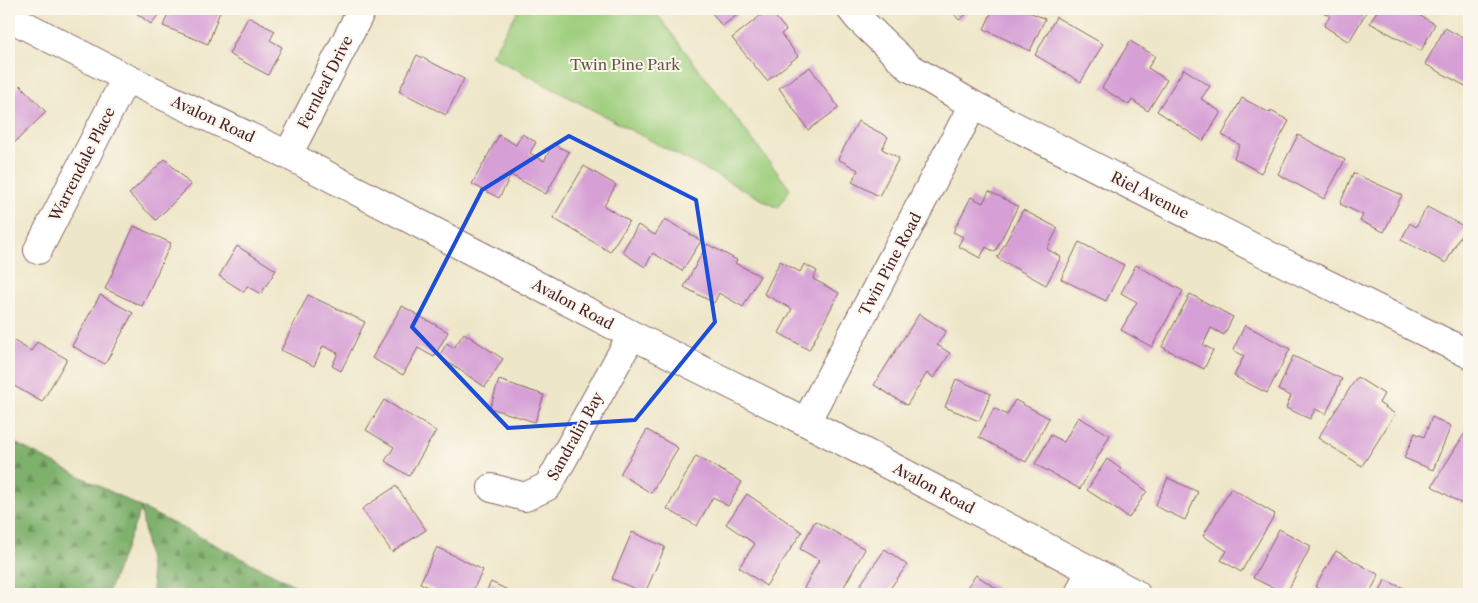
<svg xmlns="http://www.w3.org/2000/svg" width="1478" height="603" font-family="'Libre Caslon Text',serif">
<defs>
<pattern id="forest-firs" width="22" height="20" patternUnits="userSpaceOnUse" patternTransform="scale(1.25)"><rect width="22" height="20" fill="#7eb16c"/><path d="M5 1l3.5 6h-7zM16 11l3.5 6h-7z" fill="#698f59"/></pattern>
</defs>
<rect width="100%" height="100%" fill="#fbf7ec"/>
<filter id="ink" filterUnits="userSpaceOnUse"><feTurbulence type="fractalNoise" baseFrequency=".02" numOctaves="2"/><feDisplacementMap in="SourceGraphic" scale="10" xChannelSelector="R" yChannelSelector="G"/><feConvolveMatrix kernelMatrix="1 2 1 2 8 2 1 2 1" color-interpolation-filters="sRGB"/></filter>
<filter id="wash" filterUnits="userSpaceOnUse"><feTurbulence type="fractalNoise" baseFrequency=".0096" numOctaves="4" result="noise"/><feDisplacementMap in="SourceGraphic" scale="20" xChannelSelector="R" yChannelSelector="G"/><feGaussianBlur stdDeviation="1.12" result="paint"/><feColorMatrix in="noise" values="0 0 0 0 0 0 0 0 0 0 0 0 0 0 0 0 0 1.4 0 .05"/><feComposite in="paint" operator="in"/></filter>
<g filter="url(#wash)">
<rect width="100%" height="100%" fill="#eee6c8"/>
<path fill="#9ece7d" stroke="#747654" d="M519 9H653L790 189 778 208 491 56Z"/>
<path fill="url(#forest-firs)" stroke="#64684c" d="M9 440 312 594H154L141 509 109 590 84 594H9Z"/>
<g id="blocks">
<path fill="#d69fd5" d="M131 9H163L151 24Z
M170 9H221L208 44 163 26Z
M709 9H746L722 26Z
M769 9 786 30 781 34 798 56 767 81 732 38Z
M950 9H973L959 20Z
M993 9H1023L1045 19 1030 51 984 29Z
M1318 9H1368L1349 42 1324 26 1330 16Z
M1378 9H1408L1435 24 1421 51 1370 23Z
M248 17 275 31 270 40 282 47 268 75 229 54Z
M1056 17 1103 44 1081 82 1035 55Z
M1445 28 1469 41V88L1425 64Z
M1130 41 1155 56 1148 68 1167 80 1148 111 1132 100 1129 105 1102 88Z
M417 55 464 79 446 115 399 91Z
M810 67 839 108 808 130 779 88Z
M1184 69 1210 86 1201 99 1221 112 1203 141 1157 111Z
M20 85 46 112 10 147 9 96Z
M1242 98 1270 113 1271 111 1289 121 1261 173 1234 158 1240 145 1222 135Z
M858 121 888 137 882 149 899 158 879 196 852 182 858 170 838 159Z
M522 134 536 142 530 153 544 161 553 144 569 152 546 194 511 175 499 198 472 184 499 135 516 145Z
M1298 135 1345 160 1324 199 1278 174Z
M165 159 191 185 156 220 129 194Z
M584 166 616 185 604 206 629 221 610 252 553 218Z
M1353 173 1402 195 1384 232 1360 221 1363 215 1340 204Z
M989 191 1018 206 995 252 986 247 980 258 958 246 963 237 953 232 971 197 983 203Z
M1427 207 1465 227 1446 263 1401 240 1410 223 1416 227Z
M1023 210 1058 228 1047 249 1061 257 1046 285 997 258Z
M665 219 701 241 682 271 653 253 645 267 622 252 638 225 655 235Z
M134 226 171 243 142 306 105 289Z
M1079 242 1124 265 1106 301 1061 279Z
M707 244 737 260 735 263 760 276 743 307 719 293 714 303 684 287Z
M237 246 276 270 261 294 247 286 244 292 219 276Z
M780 261 800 272 804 264 817 271 813 279 839 293 809 350 779 333 792 309 764 294Z
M1136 265 1183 291 1152 347 1121 330 1137 302 1121 293Z
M1190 294 1233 317 1224 335 1211 328 1203 345 1213 350 1204 369 1162 347Z
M100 295 133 313 105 364 72 346Z
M308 295 365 322 341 371 332 366 338 353 323 346 314 366 281 350Z
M402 306 448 332 434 357 418 348 403 375 372 358Z
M919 314 946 331 937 345 950 353 934 378 927 373 907 405 874 385Z
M1245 325 1290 349 1267 393 1234 376 1244 356 1233 350Z
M464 333 503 359 485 387 439 356 447 343 454 348Z
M9 338 31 351 37 342 67 359 42 402 9 383Z
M1293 356 1342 379 1326 414 1315 409 1310 419 1286 408 1291 396 1278 390Z
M1357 377 1384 394 1379 403 1395 414 1362 466 1318 438Z
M956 379 991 394 979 421 945 407Z
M499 380 544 395 535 422 490 408Z
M384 400 436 431 409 476 385 461 394 447 366 430Z
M1015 400 1049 418 1026 462 979 437 994 408 1007 415Z
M1078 417 1110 435 1080 489 1035 464 1051 435 1064 442Z
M1432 417 1451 426 1433 470 1404 458 1415 433 1424 437Z
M647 430 678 448 651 493 620 474Z
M1466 431 1469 433V492L1462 504 1432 486Z
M696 456 742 482 728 506 713 497 697 526 667 509Z
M1107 459 1121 469 1119 471 1147 491 1129 518 1087 490Z
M1168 478 1198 492 1185 520 1155 506Z
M396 486 426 530 392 552 362 509Z
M1231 488 1275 514 1241 572 1221 560 1227 551 1203 536Z
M747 494 802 532 766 586 739 567 755 544 726 524Z
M815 521 865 549 840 594H816L804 588 819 560 800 549Z
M1279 529 1311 546 1286 594 1253 578Z
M632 532 665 547 645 593 612 579Z
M437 547 483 570 471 594H442L420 583Z
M885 549 907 565 889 590 896 594H854Z
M1336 551 1379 575 1369 594H1329L1315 587Z
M976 575 1005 594H962Z
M1385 580 1417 594H1379Z
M491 582 516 594H485Z"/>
</g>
</g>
<g filter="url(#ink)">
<use href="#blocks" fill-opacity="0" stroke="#836562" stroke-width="1"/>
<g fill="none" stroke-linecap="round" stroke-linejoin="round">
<defs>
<path id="minor" d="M851 9 858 18 909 67 973 105 1272 257 1469 354
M9 17 126 78 288 155 632 335 806 422 1136 594
M288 155 362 9
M38 250 126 78
M806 422 973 105
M492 488 525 497 548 486 632 335
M1079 594 1090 570"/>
</defs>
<use href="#minor" stroke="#836562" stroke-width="30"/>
<use href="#minor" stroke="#fff" stroke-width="28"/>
</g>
</g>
<path fill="none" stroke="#1d4ed8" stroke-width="4" stroke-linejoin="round" d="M569 136 696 200 715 322 635 420 508 428 412 327 482 190Z"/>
<g text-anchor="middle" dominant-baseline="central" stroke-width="4" stroke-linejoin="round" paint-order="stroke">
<g font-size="15" fill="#635444" stroke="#fbf7ec">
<text x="625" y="64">Twin Pine Park</text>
</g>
<g font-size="15" fill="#4a1f2b" stroke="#fbf7ec">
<text transform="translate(325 82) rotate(-63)">Fernleaf Drive</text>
<text transform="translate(213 119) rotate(25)">Avalon Road</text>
<text transform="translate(82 164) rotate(-63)">Warrendale Place</text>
<text transform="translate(1150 195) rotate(27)">Riel Avenue</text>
<text transform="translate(890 264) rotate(-62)">Twin Pine Road</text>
<text transform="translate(573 304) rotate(28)">Avalon Road</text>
<text transform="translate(575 436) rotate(-61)">Sandralin Bay</text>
<text transform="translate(934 488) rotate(28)">Avalon Road</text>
</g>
</g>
<rect width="1478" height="603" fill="none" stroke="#fbf7ec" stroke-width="30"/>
</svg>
